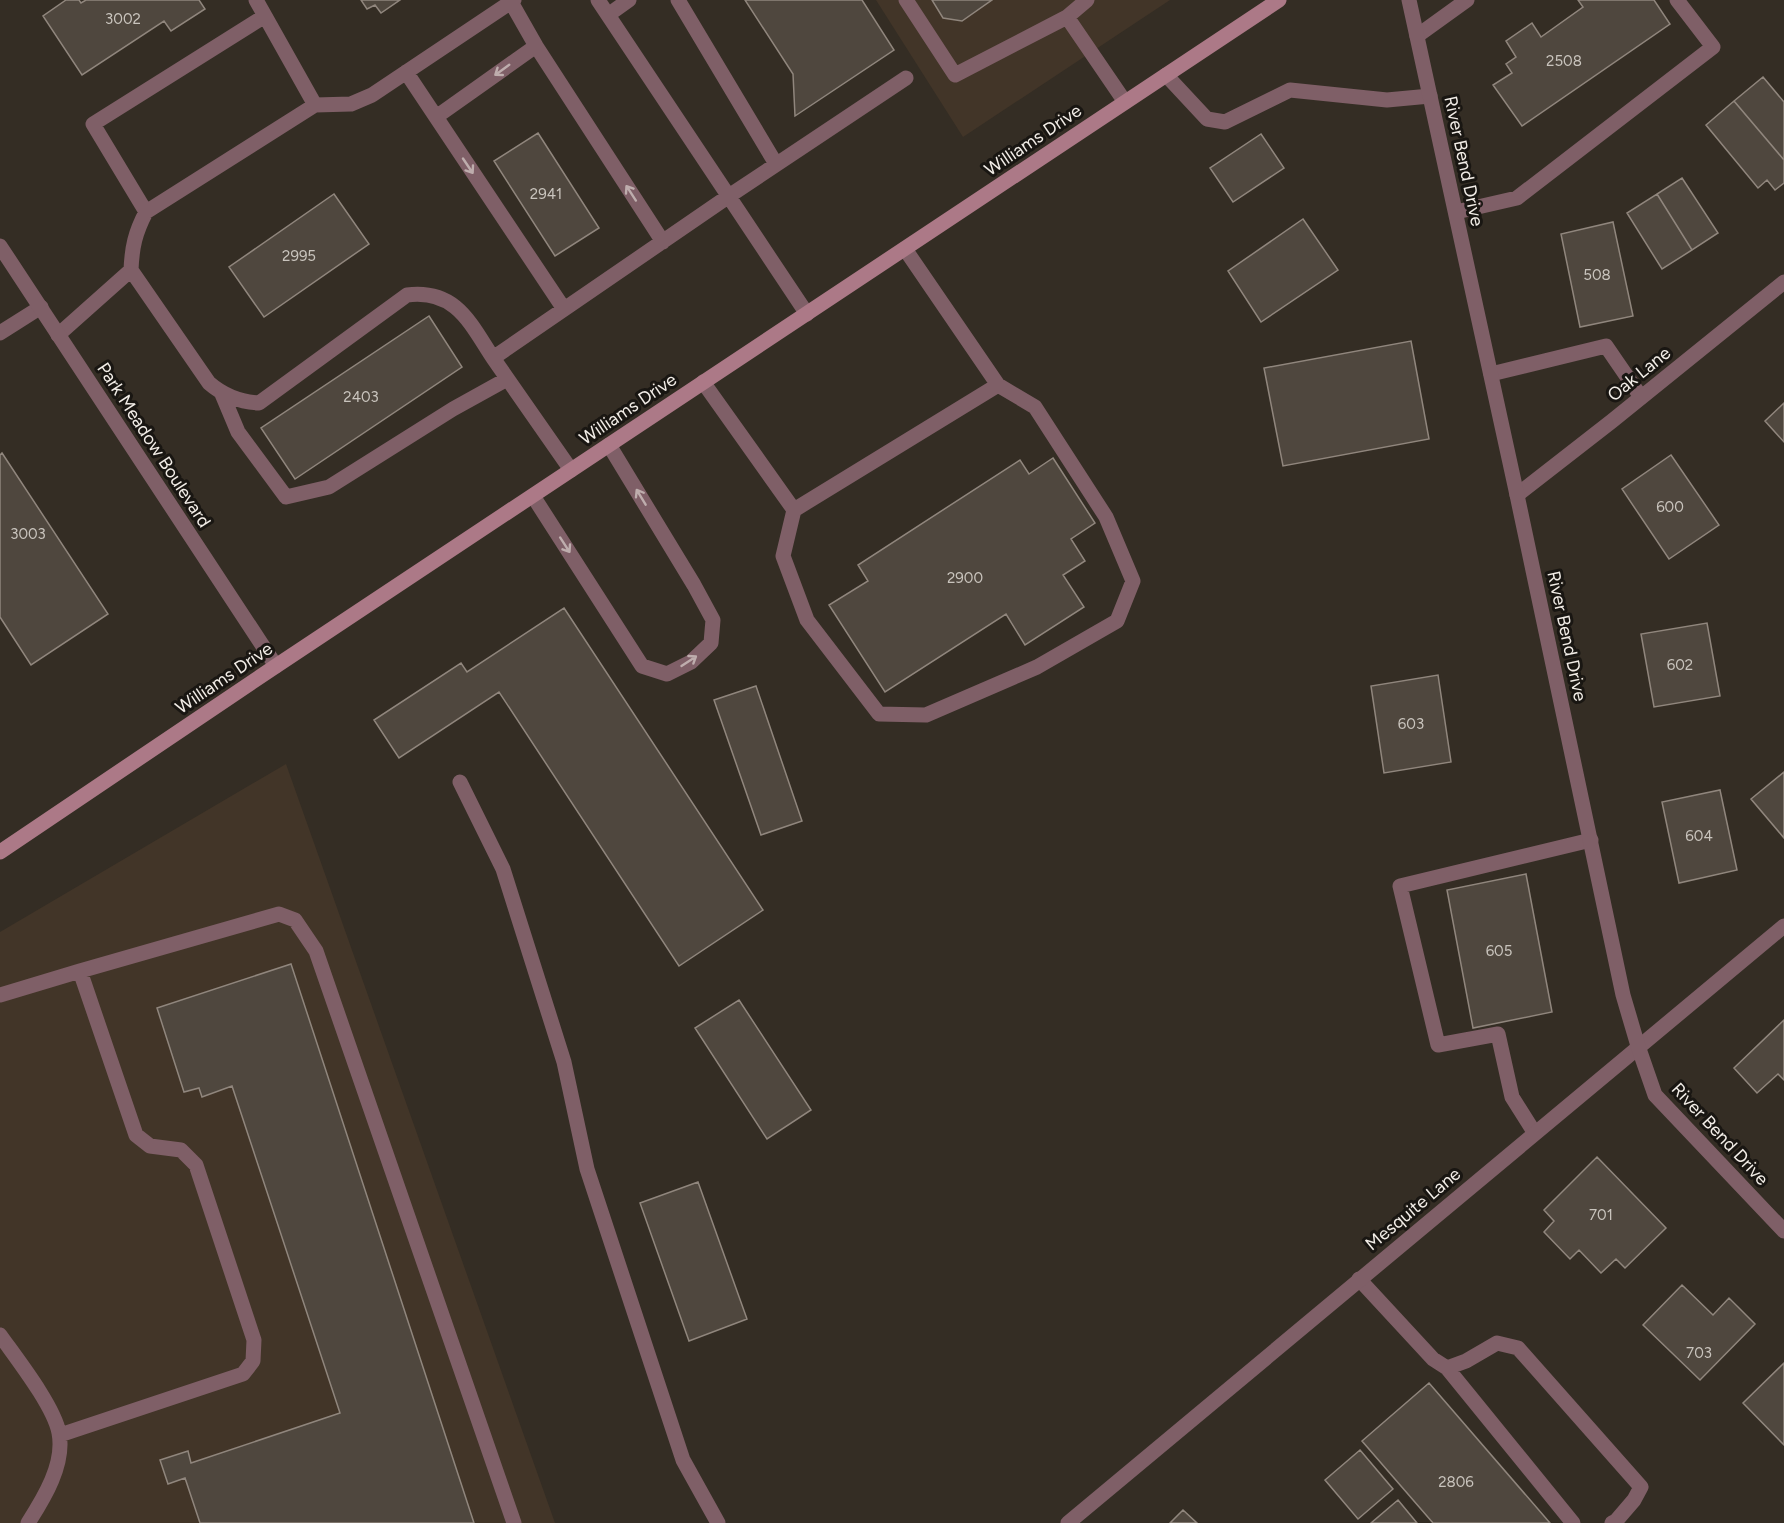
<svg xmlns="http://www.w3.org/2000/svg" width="1784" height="1523" font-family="Figtree,sans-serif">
<rect width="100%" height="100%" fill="#342d24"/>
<path fill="#423528" d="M876 0H1170L963 137Z
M286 764 555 1523H0V932Z"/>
<path fill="#4f473e" stroke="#90867d" stroke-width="1.5" d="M66 0H79L81 3 86 0H199L205 9 171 31 164 21 82 75 43 16Z
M361 0H400L381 13 375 5 367 9Z
M745 0H862L894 50 795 116 793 74Z
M932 0H992L962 21 943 18Z
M1578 0H1654L1670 24 1522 126 1493 85 1512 73 1506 64 1516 57 1506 41 1532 23 1541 37 1583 7Z
M1763 77 1784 102V160L1734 101Z
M1734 101 1784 160V183L1775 190 1767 180 1758 188 1706 125Z
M538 133 599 228 555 256 494 161Z
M1261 134 1284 168 1233 202 1210 168Z
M1682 178 1718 233 1692 250 1657 194Z
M334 194 369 244 264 317 229 267Z
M1657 194 1692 250 1662 269 1627 213Z
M1303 219 1338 270 1261 322 1228 271Z
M1613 222 1633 316 1580 327 1561 234Z
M429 316 462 367 295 479 261 428Z
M1411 341 1429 439 1283 466 1264 368Z
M1784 403V442L1765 421Z
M2 453 108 614 31 665 0 617V455Z
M1671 455 1719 525 1669 559 1622 489Z
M1053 458 1095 523 1071 539 1085 561 1063 575 1084 607 1025 645 1006 614 885 692 829 605 868 581 858 565 1020 460 1029 474Z
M564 608 763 910 679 966 499 692 399 758 374 720 461 663 467 672Z
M1707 623 1720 696 1654 707 1641 634Z
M1438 675 1451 762 1384 773 1371 686Z
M756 686 802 821 761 835 714 700Z
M1784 772V838L1751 799Z
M1720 790 1737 870 1679 883 1662 802Z
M1526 874 1552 1012 1473 1028 1447 890Z
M291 964 474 1523H200L185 1478 168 1484 160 1460 188 1451 191 1463 340 1413 232 1086 202 1097 199 1088 184 1092 157 1008Z
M739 1000 811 1110 767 1139 695 1028Z
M1784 1020V1080L1778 1074 1757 1093 1734 1068Z
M1597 1157 1666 1228 1625 1268 1616 1259 1601 1273 1579 1250 1570 1259 1544 1232 1554 1221 1544 1210Z
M698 1182 747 1319 689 1341 640 1203Z
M1682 1285 1713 1315 1729 1298 1755 1324 1700 1380 1643 1325Z
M1784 1363V1445L1743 1403Z
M1429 1383 1550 1523H1433L1362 1441Z
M1360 1450 1393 1489 1358 1519 1325 1480Z
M1398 1500 1417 1523H1371Z
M1183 1510 1197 1523H1170Z"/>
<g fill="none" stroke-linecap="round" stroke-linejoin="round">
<path stroke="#7f5f67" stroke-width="15" d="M256 0 315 105
M598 0 807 314
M678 0 776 164
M906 0 955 75 1067 17 1087 0
M511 2 536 46
M608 15 629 0
M1067 17 1125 102
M1417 36 1467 0
M406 72 564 309
M1166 75 1207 119 1225 122 1290 90 1387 100 1430 96
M436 117 536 46 663 242
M146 212 93 124 265 16
M1456 212 1517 198 1713 47 1677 0
M131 270 209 383C224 396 239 402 259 403L407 295C456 289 470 323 493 358
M0 333 41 307
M58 335 131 270C132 247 135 233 146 212L315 105 351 104 372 95 514 0
M1491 374 1606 346 1641 397
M703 382 794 510 998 385 905 249
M222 394 238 432 286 497 329 487 453 409 507 379
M571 470 493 358 729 196 906 78
M533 496 642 666 667 674 691 662 711 643 713 620 694 585 609 445
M794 510 783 556 807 620 879 714 926 715 1037 667 1117 621 1133 581 1106 517 1035 407 998 385
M460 782 503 869 564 1062 587 1169 683 1460 718 1523
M80 971 279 914 295 920 316 951 514 1523
M0 995 80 971 136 1135 150 1146 181 1150 196 1165 254 1340 253 1361 243 1374 60 1435
M1534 1132 1512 1097 1498 1034 1438 1045 1400 886 1591 840
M1359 1279 1433 1359 1447 1368 1573 1523
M0 1335C17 1359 54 1406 59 1433 65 1464 44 1498 28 1523
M1447 1368 1466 1361 1497 1343 1518 1348 1641 1487 1634 1500 1616 1521 1612 1523"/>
<path stroke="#7f5f67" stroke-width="15" d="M0 246 276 666
M1517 495 1612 421 1784 282
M1068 1523 1784 926"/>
<path stroke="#7f5f67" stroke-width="15" d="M1409 0 1517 495 1623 995 1638 1046 1655 1095 1784 1231"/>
<path stroke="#ac7987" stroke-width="15" d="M0 852 276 666 1279 0"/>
</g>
<defs><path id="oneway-shaft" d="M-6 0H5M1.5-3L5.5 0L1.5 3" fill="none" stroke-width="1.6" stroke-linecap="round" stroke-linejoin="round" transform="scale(1.5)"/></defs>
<g stroke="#beadad">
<use href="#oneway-shaft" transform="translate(502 70) rotate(144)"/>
<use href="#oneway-shaft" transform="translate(468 166) rotate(56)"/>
<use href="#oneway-shaft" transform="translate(631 193) rotate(-123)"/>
<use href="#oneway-shaft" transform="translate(641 497) rotate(-121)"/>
<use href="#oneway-shaft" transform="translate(565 545) rotate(57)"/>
<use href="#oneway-shaft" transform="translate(689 661) rotate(-33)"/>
</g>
<g text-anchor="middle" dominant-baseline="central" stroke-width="6" stroke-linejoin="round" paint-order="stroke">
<g font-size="15" fill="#c9c4bd">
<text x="123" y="19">3002</text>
<text x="1564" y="61">2508</text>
<text x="546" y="194">2941</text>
<text x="299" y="256">2995</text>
<text x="1597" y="275">508</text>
<text x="361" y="397">2403</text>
<text x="1670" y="507">600</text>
<text x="28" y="534">3003</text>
<text x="965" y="578">2900</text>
<text x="1680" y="665">602</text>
<text x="1411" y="724">603</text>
<text x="1699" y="836">604</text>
<text x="1499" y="951">605</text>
<text x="1601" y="1215">701</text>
<text x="1699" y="1353">703</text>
<text x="1456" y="1482">2806</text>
</g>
<g font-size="18" fill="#f2ede7" stroke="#191612">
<text transform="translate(1033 140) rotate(-34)">Williams Drive</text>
<text transform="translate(1464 161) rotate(78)">River Bend Drive</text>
<text transform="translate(1639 374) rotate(-39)">Oak Lane</text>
<text transform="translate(628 409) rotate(-34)">Williams Drive</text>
<text transform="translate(154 445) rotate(57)">Park Meadow Boulevard</text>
<text transform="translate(1567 636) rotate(78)">River Bend Drive</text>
<text transform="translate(224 678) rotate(-34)">Williams Drive</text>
<text transform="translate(1720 1134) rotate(47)">River Bend Drive</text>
<text transform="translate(1413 1209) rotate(-40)">Mesquite Lane</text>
</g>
</g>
</svg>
